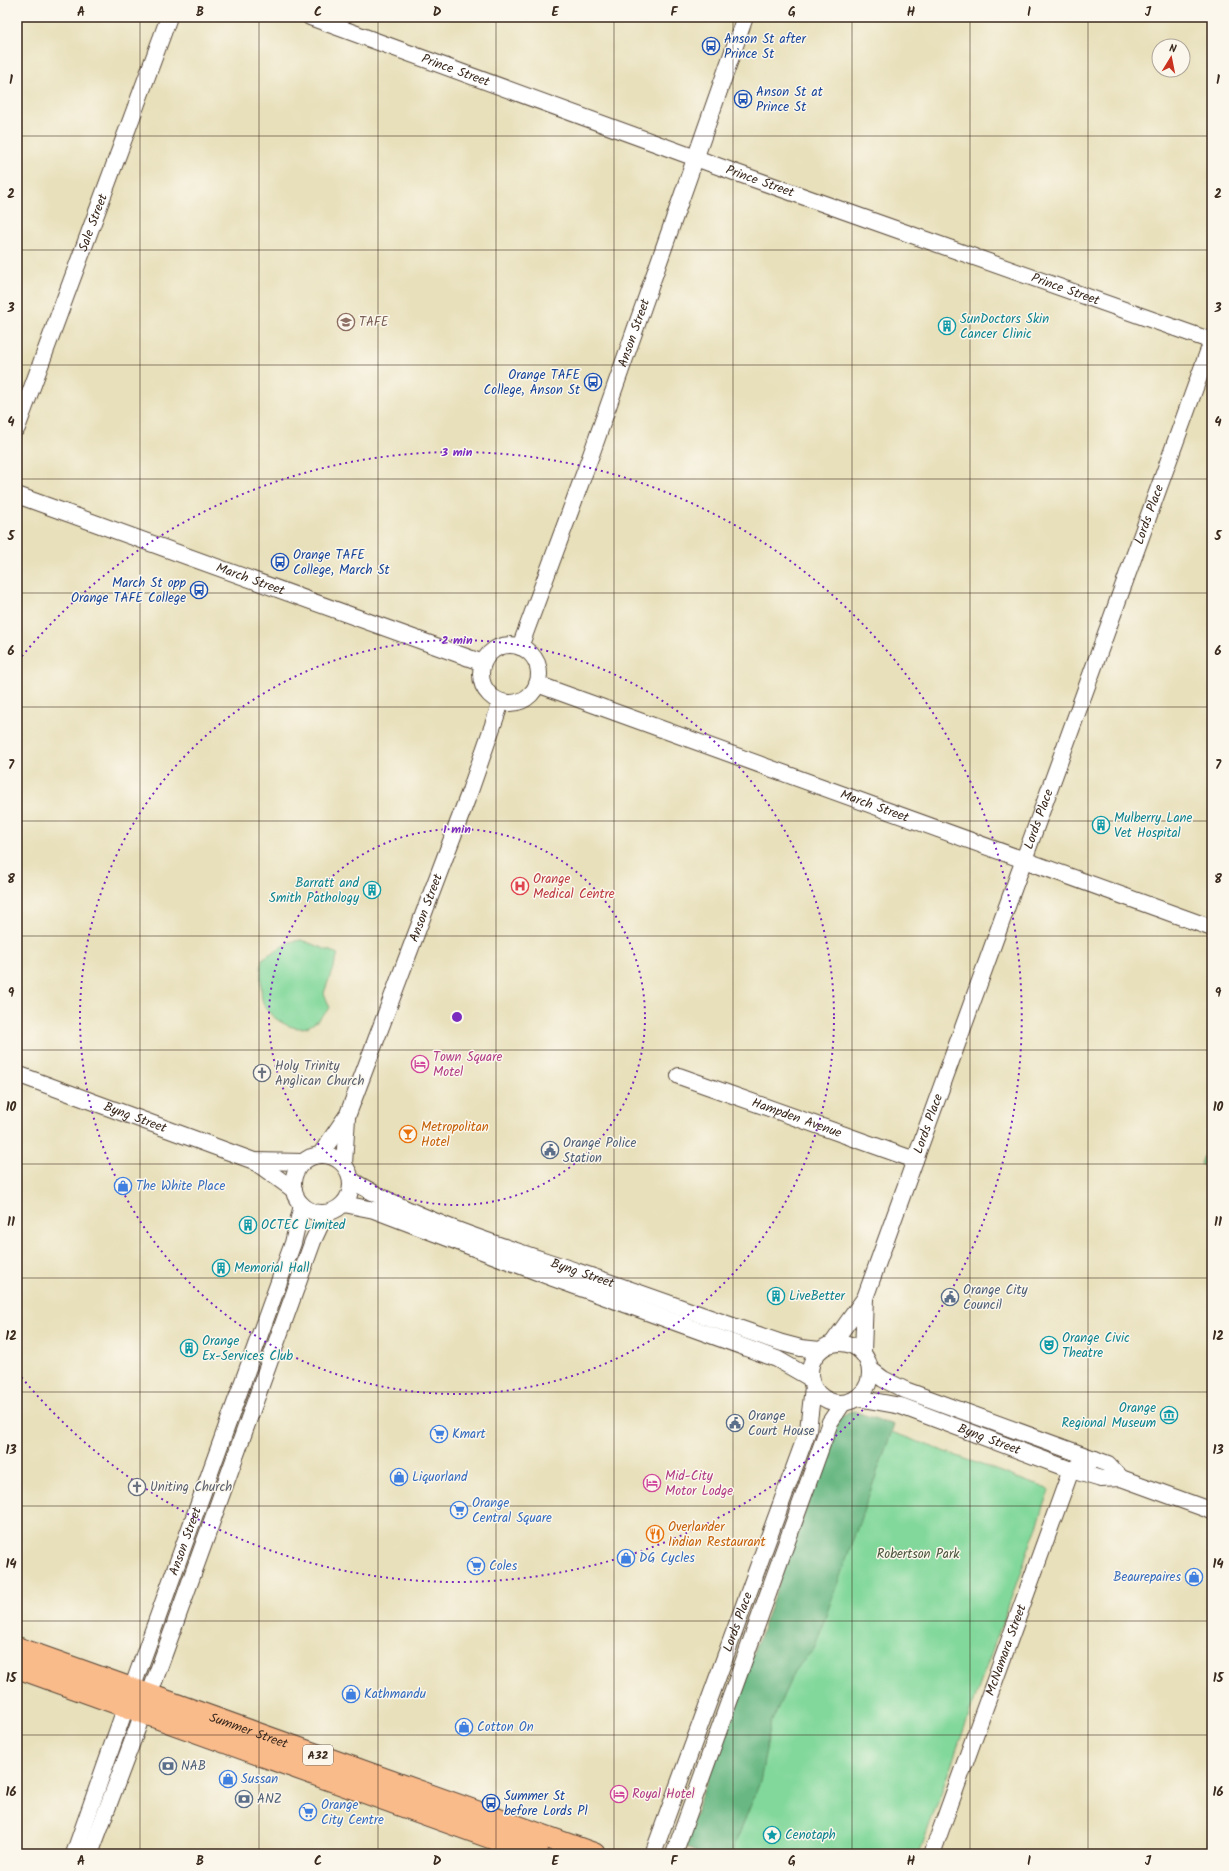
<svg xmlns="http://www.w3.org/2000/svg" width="1229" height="1871" font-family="Kalam,sans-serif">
<rect width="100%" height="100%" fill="#fbf7ec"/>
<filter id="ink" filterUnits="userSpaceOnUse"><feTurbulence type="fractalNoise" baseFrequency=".025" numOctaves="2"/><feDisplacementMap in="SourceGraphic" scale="8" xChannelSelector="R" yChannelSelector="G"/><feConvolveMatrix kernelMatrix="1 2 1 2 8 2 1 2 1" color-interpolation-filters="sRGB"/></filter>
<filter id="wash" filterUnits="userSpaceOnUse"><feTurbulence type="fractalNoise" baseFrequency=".012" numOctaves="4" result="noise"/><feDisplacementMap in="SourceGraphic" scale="16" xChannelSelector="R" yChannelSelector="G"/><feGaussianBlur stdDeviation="0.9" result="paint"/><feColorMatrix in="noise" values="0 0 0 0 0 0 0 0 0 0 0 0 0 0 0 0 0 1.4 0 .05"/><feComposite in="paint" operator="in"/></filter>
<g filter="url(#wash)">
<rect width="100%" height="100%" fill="#e8e0bb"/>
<path fill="#82d89b" stroke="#5e815c" d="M301 940 338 954 324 993 330 1008C324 1014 316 1023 309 1026 294 1034 268 1017 263 1003 260 996 261 967 262 959L289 942Z
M1212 1135V1168L1201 1164Z
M856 1419 1050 1490 919 1854H711Z"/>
<path fill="#69b883" stroke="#527150" d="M853 1411 894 1425 814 1649 795 1670 771 1723 760 1782 731 1854H702L683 1847 839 1418Z"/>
</g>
<g filter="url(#ink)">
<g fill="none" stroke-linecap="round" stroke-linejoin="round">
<defs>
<g id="minor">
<path id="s1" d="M310 17 734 172 1212 341"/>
<path id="s2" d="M17 428 169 17"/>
<path id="s3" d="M17 495 483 663"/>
<circle cx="510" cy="674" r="29"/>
<path id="s4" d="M520 647 591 455 745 17"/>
<path id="s5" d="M537 684 1212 928"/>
<path id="s6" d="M17 1074 254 1161 294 1190"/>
<path id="s7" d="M679 1076 915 1160"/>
<circle cx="322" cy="1184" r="29"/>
<path id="s8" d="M320 1155 348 1114 470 791 501 702"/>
<path d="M254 1161 303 1162"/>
<path d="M344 1164 347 1118"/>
<path id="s9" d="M351 1180C421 1222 502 1246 579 1272 647 1295 714 1320 782 1343L801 1348 820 1350"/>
<path d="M344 1204 374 1210 553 1278 777 1359 810 1378"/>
<circle cx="840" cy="1373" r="30"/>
<path id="s10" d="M832 1344 865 1298 1212 341"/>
<path d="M863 1352 865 1298"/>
<path d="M870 1369 883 1379 905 1390 1108 1464 1121 1478"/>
<path id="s11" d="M857 1398 901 1406 1071 1470 1101 1479 1121 1478 1212 1511"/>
<path id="s12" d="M74 1854 138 1672 293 1243 302 1205"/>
<path d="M90 1854 137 1729 313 1241 326 1213"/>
<path id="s13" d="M653 1854 808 1430 813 1387"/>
<path d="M674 1854 824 1439 830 1422 843 1403"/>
<path id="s14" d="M932 1854 1071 1470 1095 1459"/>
</g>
<g id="highway">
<path id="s15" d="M17 1648 594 1854"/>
<path d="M17 1667 537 1854"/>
</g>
</defs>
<use href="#minor" stroke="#554536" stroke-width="18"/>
<use href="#highway" stroke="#554536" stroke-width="24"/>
<use href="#minor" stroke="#fff" stroke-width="16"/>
<use href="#highway" stroke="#fabb8b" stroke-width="22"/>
</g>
</g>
<path fill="none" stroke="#3b2a1e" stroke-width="1" stroke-opacity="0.55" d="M140 17V1854M259 17V1854M378 17V1854M496 17V1854M614 17V1854M733 17V1854M852 17V1854M970 17V1854M1088 17V1854M17 136H1212M17 250H1212M17 365H1212M17 479H1212M17 593H1212M17 707H1212M17 821H1212M17 936H1212M17 1050H1212M17 1164H1212M17 1278H1212M17 1392H1212M17 1506H1212M17 1621H1212M17 1735H1212"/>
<g fill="none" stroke="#7b2cbf" stroke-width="2" stroke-dasharray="2 4">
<circle cx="457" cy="1017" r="188"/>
<circle cx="457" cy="1017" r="377"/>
<path d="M18 661A565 565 0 1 1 18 1373"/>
</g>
<defs>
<symbol id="bus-ring" viewBox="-11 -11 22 22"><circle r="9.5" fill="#fbf7ec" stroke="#1a4fb4" stroke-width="1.5"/><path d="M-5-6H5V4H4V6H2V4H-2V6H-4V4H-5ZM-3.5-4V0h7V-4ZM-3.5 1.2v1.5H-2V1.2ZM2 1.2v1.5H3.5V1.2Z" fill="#1a4fb4"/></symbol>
<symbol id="university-ring" viewBox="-11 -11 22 22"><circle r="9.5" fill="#fbf7ec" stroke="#8d6e63" stroke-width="1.5"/><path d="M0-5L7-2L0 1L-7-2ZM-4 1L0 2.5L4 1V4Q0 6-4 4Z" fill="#8d6e63"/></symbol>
<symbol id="building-ring" viewBox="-11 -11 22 22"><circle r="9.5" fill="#fbf7ec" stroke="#0f9aa8" stroke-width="1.5"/><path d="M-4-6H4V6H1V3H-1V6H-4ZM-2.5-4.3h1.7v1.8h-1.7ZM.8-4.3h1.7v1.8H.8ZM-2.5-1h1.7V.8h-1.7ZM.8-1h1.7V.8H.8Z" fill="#0f9aa8"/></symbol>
<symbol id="hospital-ring" viewBox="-11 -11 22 22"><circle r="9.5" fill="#fbf7ec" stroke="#e0444e" stroke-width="1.5"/><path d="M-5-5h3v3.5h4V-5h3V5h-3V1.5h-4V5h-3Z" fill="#e0444e"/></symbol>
<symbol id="hotel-ring" viewBox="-11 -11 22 22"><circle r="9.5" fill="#fbf7ec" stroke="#d1479c" stroke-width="1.5"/><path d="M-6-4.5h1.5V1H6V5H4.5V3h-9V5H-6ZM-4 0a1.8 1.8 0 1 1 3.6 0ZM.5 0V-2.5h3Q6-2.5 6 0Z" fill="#d1479c"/></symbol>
<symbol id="church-ring" viewBox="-11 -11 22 22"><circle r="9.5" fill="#fbf7ec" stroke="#6b7280" stroke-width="1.5"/><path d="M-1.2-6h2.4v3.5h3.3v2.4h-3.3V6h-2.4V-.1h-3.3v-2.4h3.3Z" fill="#6b7280"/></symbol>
<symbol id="bar-ring" viewBox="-11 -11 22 22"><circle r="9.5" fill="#fbf7ec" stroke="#e8710a" stroke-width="1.5"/><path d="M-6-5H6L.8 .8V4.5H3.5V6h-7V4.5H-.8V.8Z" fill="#e8710a"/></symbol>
<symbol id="civic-ring" viewBox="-11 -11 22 22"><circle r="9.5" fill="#fbf7ec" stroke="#5c6f8a" stroke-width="1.5"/><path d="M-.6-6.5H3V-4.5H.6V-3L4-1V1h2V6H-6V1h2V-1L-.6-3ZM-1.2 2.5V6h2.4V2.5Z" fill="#5c6f8a"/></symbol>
<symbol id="shop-ring" viewBox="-11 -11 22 22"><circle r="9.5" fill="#fbf7ec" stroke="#3f7fe0" stroke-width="1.5"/><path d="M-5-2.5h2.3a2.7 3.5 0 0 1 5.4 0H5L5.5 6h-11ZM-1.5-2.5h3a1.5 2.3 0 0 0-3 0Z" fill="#3f7fe0"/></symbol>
<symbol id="theatre-ring" viewBox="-11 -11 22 22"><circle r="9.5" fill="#fbf7ec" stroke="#0f9aa8" stroke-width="1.5"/><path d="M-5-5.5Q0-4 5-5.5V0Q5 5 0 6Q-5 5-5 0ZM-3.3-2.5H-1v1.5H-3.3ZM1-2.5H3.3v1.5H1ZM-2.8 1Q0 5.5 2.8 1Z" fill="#0f9aa8"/></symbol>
<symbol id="museum-ring" viewBox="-11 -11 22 22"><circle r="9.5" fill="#fbf7ec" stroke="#0f9aa8" stroke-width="1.5"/><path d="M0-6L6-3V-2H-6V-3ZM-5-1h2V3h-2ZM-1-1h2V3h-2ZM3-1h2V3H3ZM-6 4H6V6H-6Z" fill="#0f9aa8"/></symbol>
<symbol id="supermarket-ring" viewBox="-11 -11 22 22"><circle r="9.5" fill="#fbf7ec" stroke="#3f7fe0" stroke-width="1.5"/><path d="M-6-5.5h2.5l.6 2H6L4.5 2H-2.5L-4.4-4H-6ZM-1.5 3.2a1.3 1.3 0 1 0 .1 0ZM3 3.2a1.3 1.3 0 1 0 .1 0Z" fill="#3f7fe0"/></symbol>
<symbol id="restaurant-ring" viewBox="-11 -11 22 22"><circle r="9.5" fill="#fbf7ec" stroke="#e8710a" stroke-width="1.5"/><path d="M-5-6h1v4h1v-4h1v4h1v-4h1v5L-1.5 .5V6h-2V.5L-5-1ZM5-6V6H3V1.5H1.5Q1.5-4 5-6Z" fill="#e8710a"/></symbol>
<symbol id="bank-ring" viewBox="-11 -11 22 22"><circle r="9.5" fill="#fbf7ec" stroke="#5c6f8a" stroke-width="1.5"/><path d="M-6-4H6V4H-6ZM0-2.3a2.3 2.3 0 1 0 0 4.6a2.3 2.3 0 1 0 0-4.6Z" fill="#5c6f8a"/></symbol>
<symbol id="sight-ring" viewBox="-11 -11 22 22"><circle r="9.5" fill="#fbf7ec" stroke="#0f9aa8" stroke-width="1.5"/><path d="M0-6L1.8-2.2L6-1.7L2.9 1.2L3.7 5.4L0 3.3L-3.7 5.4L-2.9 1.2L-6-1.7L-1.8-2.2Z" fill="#0f9aa8"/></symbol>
</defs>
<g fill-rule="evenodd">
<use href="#bus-ring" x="701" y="36" width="20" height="20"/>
<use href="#bus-ring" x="733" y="89" width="20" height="20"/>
<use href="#university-ring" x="336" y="312" width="20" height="20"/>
<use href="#building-ring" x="937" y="316" width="20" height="20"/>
<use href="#bus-ring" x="583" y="372" width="20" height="20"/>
<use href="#bus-ring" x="270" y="552" width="20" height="20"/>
<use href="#bus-ring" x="189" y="580" width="20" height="20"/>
<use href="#building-ring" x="1091" y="815" width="20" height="20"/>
<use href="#hospital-ring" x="510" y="876" width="20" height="20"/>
<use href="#building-ring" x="362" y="880" width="20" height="20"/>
<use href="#hotel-ring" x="410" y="1054" width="20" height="20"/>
<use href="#church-ring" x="252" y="1063" width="20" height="20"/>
<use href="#bar-ring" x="398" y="1124" width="20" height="20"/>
<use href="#civic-ring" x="540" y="1140" width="20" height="20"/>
<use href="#shop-ring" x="113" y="1176" width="20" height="20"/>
<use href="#building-ring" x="238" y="1215" width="20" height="20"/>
<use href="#building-ring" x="211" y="1258" width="20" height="20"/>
<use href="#building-ring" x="766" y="1286" width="20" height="20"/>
<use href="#civic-ring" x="940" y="1287" width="20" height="20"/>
<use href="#theatre-ring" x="1039" y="1335" width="20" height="20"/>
<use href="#building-ring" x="179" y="1338" width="20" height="20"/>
<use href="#museum-ring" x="1159" y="1405" width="20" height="20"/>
<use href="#civic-ring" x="725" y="1413" width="20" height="20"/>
<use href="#supermarket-ring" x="429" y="1424" width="20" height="20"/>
<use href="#shop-ring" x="389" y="1467" width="20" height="20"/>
<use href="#hotel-ring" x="642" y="1473" width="20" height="20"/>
<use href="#church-ring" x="127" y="1477" width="20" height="20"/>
<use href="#supermarket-ring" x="449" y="1500" width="20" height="20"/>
<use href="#restaurant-ring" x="645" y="1524" width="20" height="20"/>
<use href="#shop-ring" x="616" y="1548" width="20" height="20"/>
<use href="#supermarket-ring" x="466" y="1556" width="20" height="20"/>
<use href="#shop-ring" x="1184" y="1567" width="20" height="20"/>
<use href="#shop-ring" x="341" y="1684" width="20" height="20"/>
<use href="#shop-ring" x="454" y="1717" width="20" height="20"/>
<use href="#bank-ring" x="158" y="1756" width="20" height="20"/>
<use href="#shop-ring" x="218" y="1769" width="20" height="20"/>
<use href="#hotel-ring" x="609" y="1784" width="20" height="20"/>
<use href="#bank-ring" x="234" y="1789" width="20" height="20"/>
<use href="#bus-ring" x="481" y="1793" width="20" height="20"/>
<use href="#supermarket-ring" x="298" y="1802" width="20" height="20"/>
<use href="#sight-ring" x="762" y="1825" width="20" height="20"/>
</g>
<g text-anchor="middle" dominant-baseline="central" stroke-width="3" stroke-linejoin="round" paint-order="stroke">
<rect fill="#fbf7ec" stroke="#75685c" stroke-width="1" x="303" y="1745" width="30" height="20" rx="3"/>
<g font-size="12" font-weight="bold" fill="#3b2a1e">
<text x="318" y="1755">A32</text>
</g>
<g font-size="13" fill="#164399" stroke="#fbf7ec" text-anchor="start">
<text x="724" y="39">Anson St after<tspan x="724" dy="15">Prince St</tspan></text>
<text x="756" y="92">Anson St at<tspan x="756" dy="15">Prince St</tspan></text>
<text x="580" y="375" text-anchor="end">Orange TAFE<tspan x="580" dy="15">College, Anson St</tspan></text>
<text x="293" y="555">Orange TAFE<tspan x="293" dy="15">College, March St</tspan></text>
<text x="186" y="583" text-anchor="end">March St opp<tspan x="186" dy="15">Orange TAFE College</tspan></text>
<text x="504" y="1796">Summer St<tspan x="504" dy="15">before Lords Pl</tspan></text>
</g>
<g font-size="13" fill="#3b2a1e" stroke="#fbf7ec">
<text stroke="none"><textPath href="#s1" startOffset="155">Prince Street</textPath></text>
<text stroke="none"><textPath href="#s1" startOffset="479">Prince Street</textPath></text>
<text stroke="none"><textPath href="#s2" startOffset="219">Sale Street</textPath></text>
<text stroke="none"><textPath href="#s1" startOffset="803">Prince Street</textPath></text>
<text stroke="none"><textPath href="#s4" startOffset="334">Anson Street</textPath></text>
<text stroke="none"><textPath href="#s10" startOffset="890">Lords Place</textPath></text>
<text stroke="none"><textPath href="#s3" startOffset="248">March Street</textPath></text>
<text stroke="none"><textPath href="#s5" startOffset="359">March Street</textPath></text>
<text stroke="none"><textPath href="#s10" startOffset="566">Lords Place</textPath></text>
<text stroke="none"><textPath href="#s8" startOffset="270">Anson Street</textPath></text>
<text stroke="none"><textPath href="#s6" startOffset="126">Byng Street</textPath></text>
<text stroke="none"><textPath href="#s7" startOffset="125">Hampden Avenue</textPath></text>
<text stroke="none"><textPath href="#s10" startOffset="242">Lords Place</textPath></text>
<text stroke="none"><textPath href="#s9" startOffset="250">Byng Street</textPath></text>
<text stroke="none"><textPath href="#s11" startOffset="139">Byng Street</textPath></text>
<text stroke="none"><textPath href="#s12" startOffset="332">Anson Street</textPath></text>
<text stroke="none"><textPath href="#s13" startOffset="247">Lords Place</textPath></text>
<text stroke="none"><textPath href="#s14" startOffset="217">McNamara Street</textPath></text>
<text stroke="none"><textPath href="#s15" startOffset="246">Summer Street</textPath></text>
</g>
<g font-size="13" fill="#0d838f" stroke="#fbf7ec" text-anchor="start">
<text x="960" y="319">SunDoctors Skin<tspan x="960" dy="15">Cancer Clinic</tspan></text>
<text x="1114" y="818">Mulberry Lane<tspan x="1114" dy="15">Vet Hospital</tspan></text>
<text x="359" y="883" text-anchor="end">Barratt and<tspan x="359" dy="15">Smith Pathology</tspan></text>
<text x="261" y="1225">OCTEC Limited</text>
<text x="234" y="1268">Memorial Hall</text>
<text x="789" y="1296">LiveBetter</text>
<text x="1062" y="1338">Orange Civic<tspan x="1062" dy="15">Theatre</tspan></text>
<text x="202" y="1341">Orange<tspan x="202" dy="15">Ex-Services Club</tspan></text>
<text x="1156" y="1408" text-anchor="end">Orange<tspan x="1156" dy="15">Regional Museum</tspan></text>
<text x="785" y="1835">Cenotaph</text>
</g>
<g font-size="13" fill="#785e54" stroke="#fbf7ec" text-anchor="start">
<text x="359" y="322">TAFE</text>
</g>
<g font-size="13" fill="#be3a42" stroke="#fbf7ec" text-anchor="start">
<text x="533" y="879">Orange<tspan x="533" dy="15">Medical Centre</tspan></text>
</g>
<g font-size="13" fill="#b23c85" stroke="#fbf7ec" text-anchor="start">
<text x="433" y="1057">Town Square<tspan x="433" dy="15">Motel</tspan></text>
<text x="665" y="1476">Mid-City<tspan x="665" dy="15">Motor Lodge</tspan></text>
<text x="632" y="1794">Royal Hotel</text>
</g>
<g font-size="13" fill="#5b616d" stroke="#fbf7ec" text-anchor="start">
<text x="275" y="1066">Holy Trinity<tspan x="275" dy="15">Anglican Church</tspan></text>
<text x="150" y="1487">Uniting Church</text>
</g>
<g font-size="13" fill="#c56008" stroke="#fbf7ec" text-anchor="start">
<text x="421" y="1127">Metropolitan<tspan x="421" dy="15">Hotel</tspan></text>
<text x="668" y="1527">Overlander<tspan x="668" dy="15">Indian Restaurant</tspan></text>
</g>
<g font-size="13" fill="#4e5e75" stroke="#fbf7ec" text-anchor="start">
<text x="563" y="1143">Orange Police<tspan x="563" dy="15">Station</tspan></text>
<text x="963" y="1290">Orange City<tspan x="963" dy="15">Council</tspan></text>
<text x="748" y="1416">Orange<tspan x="748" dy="15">Court House</tspan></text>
<text x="181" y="1766">NAB</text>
<text x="257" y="1799">ANZ</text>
</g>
<g font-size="13" fill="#366cbe" stroke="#fbf7ec" text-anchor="start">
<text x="136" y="1186">The White Place</text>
<text x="452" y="1434">Kmart</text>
<text x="412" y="1477">Liquorland</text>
<text x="472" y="1503">Orange<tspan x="472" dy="15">Central Square</tspan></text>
<text x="639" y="1558">DG Cycles</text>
<text x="489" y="1566">Coles</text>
<text x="1181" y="1577" text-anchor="end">Beaurepaires</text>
<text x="364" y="1694">Kathmandu</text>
<text x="477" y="1727">Cotton On</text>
<text x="241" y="1779">Sussan</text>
<text x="321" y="1805">Orange<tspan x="321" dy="15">City Centre</tspan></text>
</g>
<g font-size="13" fill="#4d563d" stroke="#fbf7ec">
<text x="918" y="1554">Robertson Park</text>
</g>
</g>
<circle cx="457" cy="1017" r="6" fill="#7b2cbf" stroke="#fbf7ec" stroke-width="2"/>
<g font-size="12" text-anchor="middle" font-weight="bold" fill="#7b2cbf" stroke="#fbf7ec" stroke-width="3" stroke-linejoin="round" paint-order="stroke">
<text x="457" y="456">3 min</text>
<text x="457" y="644">2 min</text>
<text x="457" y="833">1 min</text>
</g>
<rect width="1229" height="1871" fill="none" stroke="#fbf7ec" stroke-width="44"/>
<g transform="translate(1171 58) rotate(10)"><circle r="19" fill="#fbf7ec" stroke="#aea59a"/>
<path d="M0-3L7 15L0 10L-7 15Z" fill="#c8321e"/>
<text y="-6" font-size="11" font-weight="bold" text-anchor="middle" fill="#3b2a1e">N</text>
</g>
<rect x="22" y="22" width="1185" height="1827" fill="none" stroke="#3b2a1e" stroke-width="1.5"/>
<g font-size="13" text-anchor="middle" font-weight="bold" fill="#3b2a1e">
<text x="81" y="16">A</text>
<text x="200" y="16">B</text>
<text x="318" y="16">C</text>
<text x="437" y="16">D</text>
<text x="555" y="16">E</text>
<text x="674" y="16">F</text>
<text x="792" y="16">G</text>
<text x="911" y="16">H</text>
<text x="1029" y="16">I</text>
<text x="1148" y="16">J</text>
<text x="11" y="84">1</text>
<text x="1218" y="84">1</text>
<text x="11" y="198">2</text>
<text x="1218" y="198">2</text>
<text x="11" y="312">3</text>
<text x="1218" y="312">3</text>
<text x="11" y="426">4</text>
<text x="1218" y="426">4</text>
<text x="11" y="540">5</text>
<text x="1218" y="540">5</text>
<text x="11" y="655">6</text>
<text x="1218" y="655">6</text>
<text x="11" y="769">7</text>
<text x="1218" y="769">7</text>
<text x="11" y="883">8</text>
<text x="1218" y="883">8</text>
<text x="11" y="997">9</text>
<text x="1218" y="997">9</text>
<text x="11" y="1111">10</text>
<text x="1218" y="1111">10</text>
<text x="11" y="1226">11</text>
<text x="1218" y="1226">11</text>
<text x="11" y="1340">12</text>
<text x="1218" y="1340">12</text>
<text x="11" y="1454">13</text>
<text x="1218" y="1454">13</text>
<text x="11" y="1568">14</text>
<text x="1218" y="1568">14</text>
<text x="11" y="1682">15</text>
<text x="1218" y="1682">15</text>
<text x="11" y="1796">16</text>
<text x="1218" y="1796">16</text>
<text x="81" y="1865">A</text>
<text x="200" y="1865">B</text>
<text x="318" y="1865">C</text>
<text x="437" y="1865">D</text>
<text x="555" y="1865">E</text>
<text x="674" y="1865">F</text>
<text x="792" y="1865">G</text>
<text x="911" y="1865">H</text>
<text x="1029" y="1865">I</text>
<text x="1148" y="1865">J</text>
</g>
</svg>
